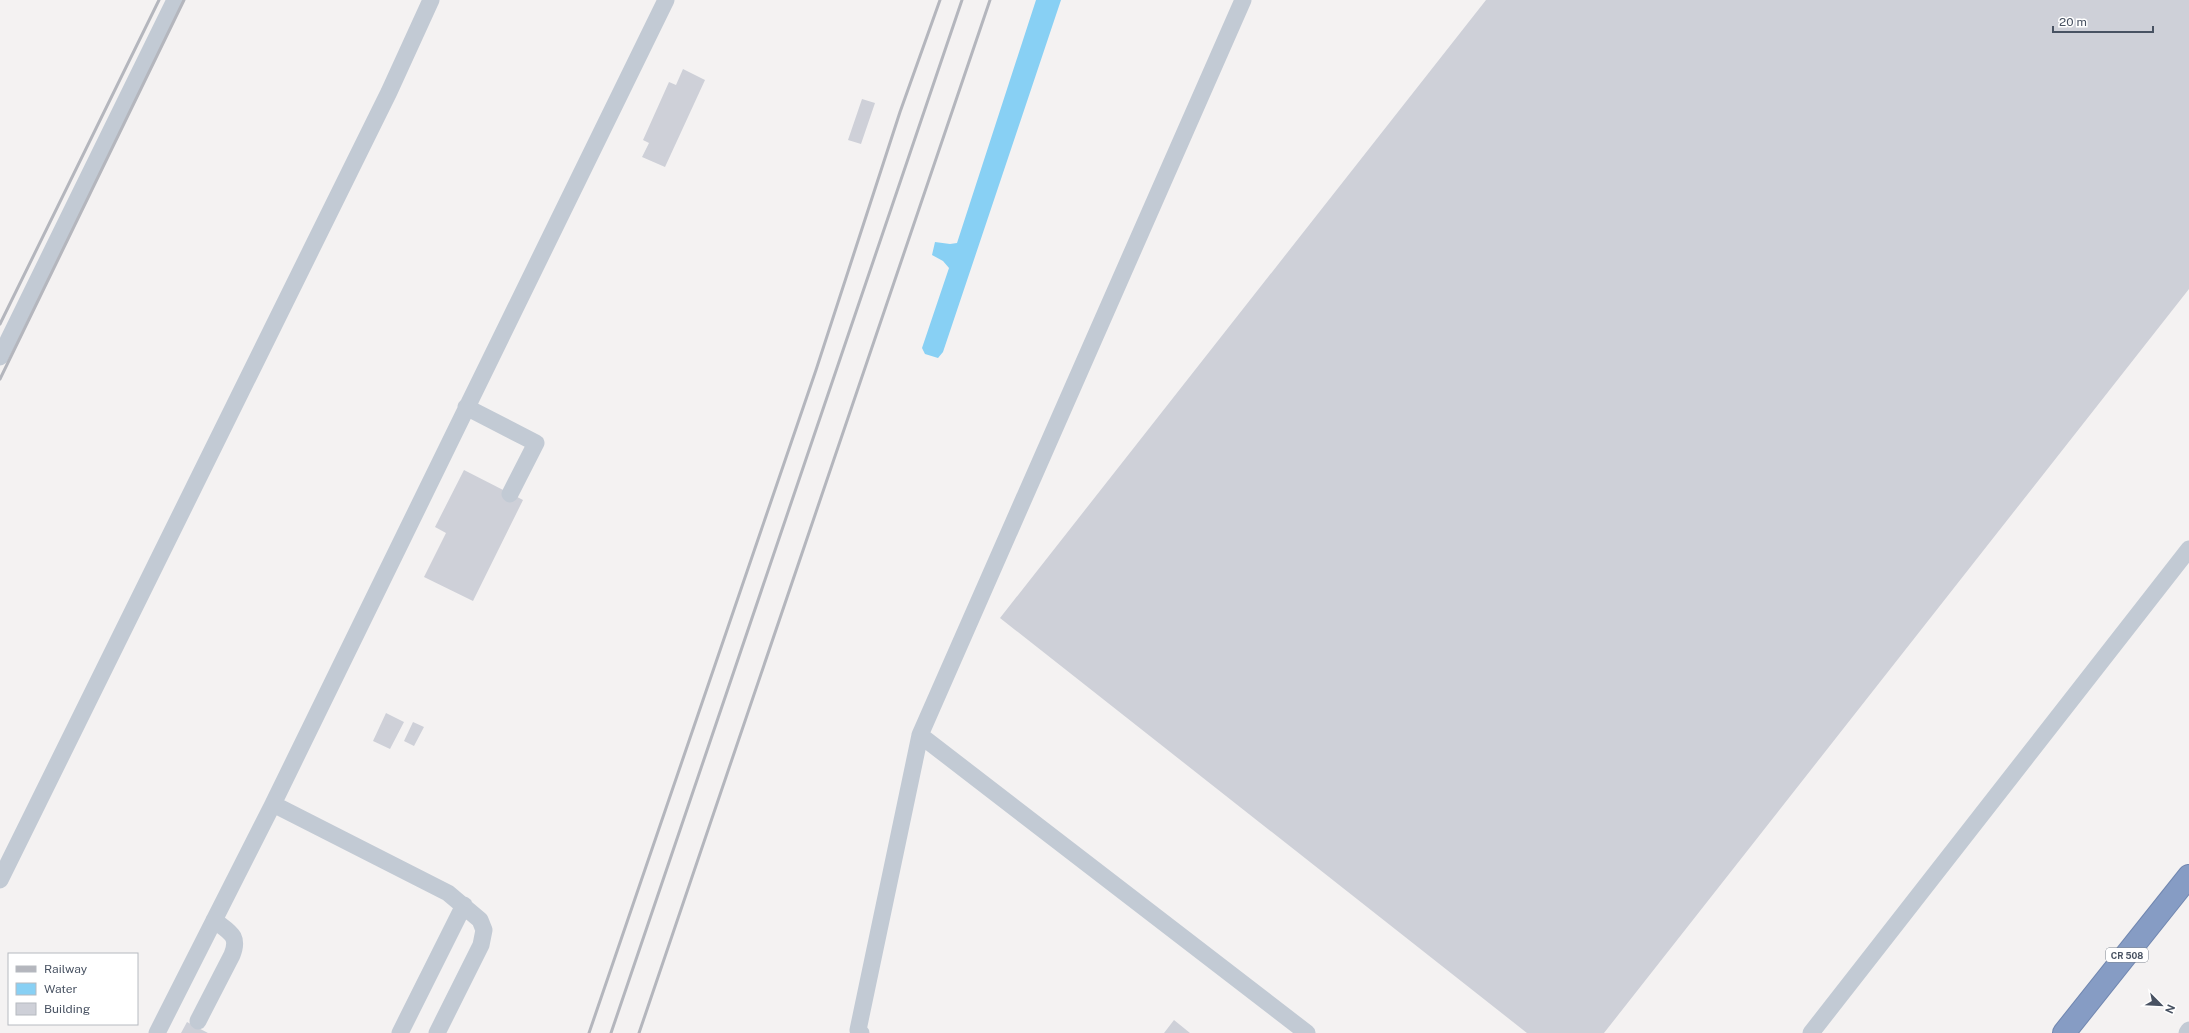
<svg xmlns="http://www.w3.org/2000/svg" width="2189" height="1033" font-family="'Public Sans',sans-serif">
<rect width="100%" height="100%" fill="#f4f2f2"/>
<path fill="#88d0f4" d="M1036 0H1061L943 352 938 358 925 354 922 348 949 268 943 261 932 255 935 242 950 244 957 243Z"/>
<path fill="#ced0d8" d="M1486 0H2189V289L1604 1033H1527L1000 618Z
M683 69 705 80 665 167 642 157 649 143 643 140 669 82 676 85Z
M862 99 875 103 861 144 848 140Z
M464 470 523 500 473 601 424 577 446 533 435 527Z
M386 713 404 722 390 749 373 741Z
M413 722 424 727 414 746 404 741Z
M1174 1020 1190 1033H1164Z
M187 1022 208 1033H181Z"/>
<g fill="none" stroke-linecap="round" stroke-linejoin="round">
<defs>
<path id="highway" d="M2064 1033 2189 876"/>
</defs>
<use href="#highway" stroke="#7187b0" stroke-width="24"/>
<path stroke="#c2cad4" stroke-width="17" d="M1243 0 920 735 1307 1033
M0 357 175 0
M466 407 536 443 510 494
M0 880 389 92 431 0
M198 1021 232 955C240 935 229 932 214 920
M157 1033 273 804
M400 1033 464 905
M437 1033 481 945 484 930 480 920 448 893 273 804 666 0
M861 1033 858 1030 920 735
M1811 1033 2189 549
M2187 1033 2189 1030"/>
<use href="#highway" stroke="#869cc4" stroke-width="22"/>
<path stroke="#b4b6bd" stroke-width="3" d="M0 324 159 0
M0 379 184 0
M589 1033 816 370 900 112 940 0
M611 1033 962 0
M639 1033 990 0"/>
</g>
<g text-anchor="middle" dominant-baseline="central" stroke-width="4" stroke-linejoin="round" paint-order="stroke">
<rect fill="#fff" stroke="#7f8691" stroke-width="1" x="2106" y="948" width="42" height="14" rx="3"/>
<g font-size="9" font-weight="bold" fill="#485262">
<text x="2127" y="955">CR 508</text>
</g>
</g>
<rect x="8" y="953" width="130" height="72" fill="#ffffff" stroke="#b6bac0"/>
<rect x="16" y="966" width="20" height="6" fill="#b4b6bd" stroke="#b6bac0"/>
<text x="44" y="973" font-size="12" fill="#485262">Railway</text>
<rect x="16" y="983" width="20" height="12" fill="#88d0f4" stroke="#b6bac0"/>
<text x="44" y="993" font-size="12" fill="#485262">Water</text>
<rect x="16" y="1003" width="20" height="12" fill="#ced0d8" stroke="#b6bac0"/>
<text x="44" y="1013" font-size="12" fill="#485262">Building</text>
<g transform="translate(2161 1005) rotate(114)" stroke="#ffffff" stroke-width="3" paint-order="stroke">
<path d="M0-3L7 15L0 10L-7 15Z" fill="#485262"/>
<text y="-6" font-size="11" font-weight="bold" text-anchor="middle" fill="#485262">N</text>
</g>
<path d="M2053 26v6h100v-6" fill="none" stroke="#485262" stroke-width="2"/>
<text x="2059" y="26" font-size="12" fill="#485262" stroke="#ffffff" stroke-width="3" paint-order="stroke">20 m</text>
</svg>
